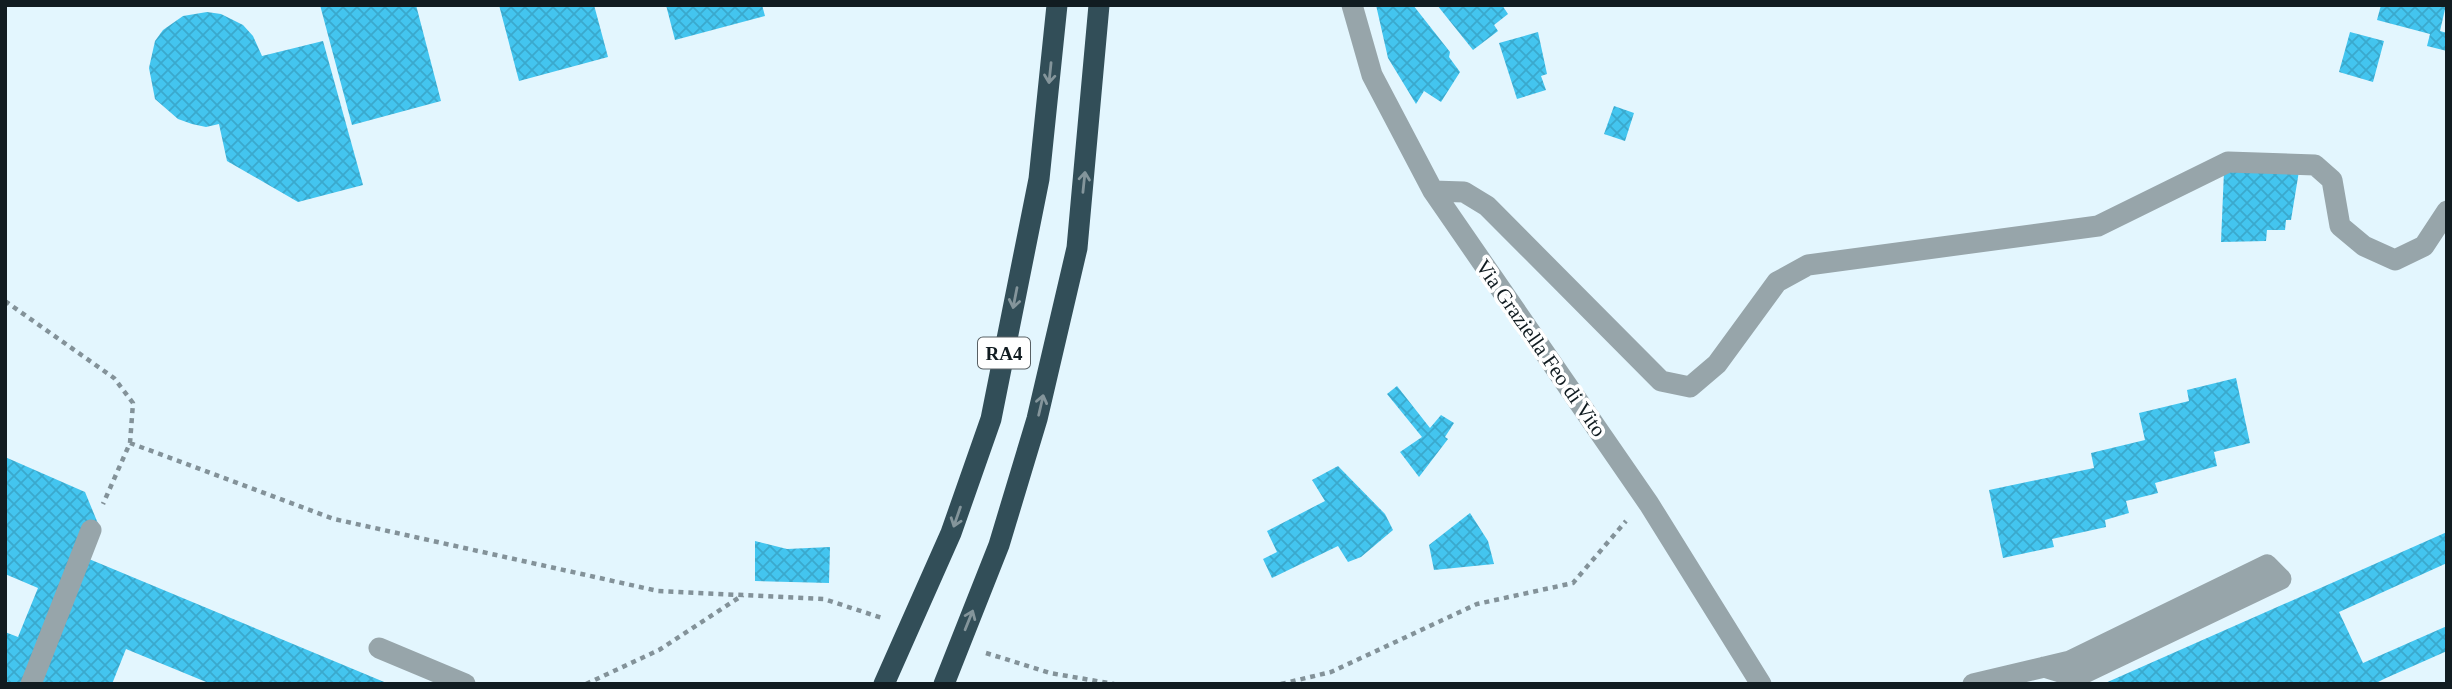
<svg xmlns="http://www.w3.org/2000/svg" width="2452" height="689" font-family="'Times New Roman',serif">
<defs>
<pattern id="building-cross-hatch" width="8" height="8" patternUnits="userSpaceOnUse" patternTransform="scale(1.75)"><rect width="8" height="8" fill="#43c5ef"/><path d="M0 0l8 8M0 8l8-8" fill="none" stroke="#3aa9cd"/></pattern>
</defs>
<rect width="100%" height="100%" fill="#e3f6fe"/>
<path fill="url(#building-cross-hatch)" d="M320 5H416L441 101 352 125Z
M499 5H594L608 57 519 81Z
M666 5H762L765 16 675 40Z
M1376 5H1413L1450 52 1449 57 1460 72 1441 102 1424 91 1416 104 1388 58Z
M1437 5H1502L1508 14 1494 25 1498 31 1473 50Z
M2381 5H2446L2440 31 2447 33V51L2427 46 2430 34 2377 20Z
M207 12 221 14 243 25 253 36 262 56 323 41 363 185 298 202 227 161 219 124 206 127 192 124 178 119 155 99 149 68 155 41 163 30 183 16Z
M1538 32 1547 74 1541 76 1546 90 1517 99 1499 43Z
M2350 32 2384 41 2373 82 2339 72Z
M1614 106 1634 113 1625 141 1604 134Z
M2224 171H2299L2291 220H2286L2285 230H2267L2266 241 2221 242Z
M2236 378 2250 443 2214 452 2217 466 2155 483 2158 493 2126 501 2129 513 2105 520 2106 527 2052 539 2054 547 2003 558 1989 490 2094 468 2091 453 2145 440 2139 413 2189 401 2187 390Z
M1397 386 1430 428 1441 415 1454 423 1445 437 1448 439 1419 477 1400 452 1422 437 1387 394Z
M5 457 85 492 99 526 89 559 389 684H211L126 649 112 684H5V632L18 637 38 588 5 574Z
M1338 466 1385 514 1393 530 1361 557 1348 562 1338 546 1272 578 1263 559 1277 552 1267 531 1325 501 1312 480Z
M1470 513 1488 541 1494 564 1434 570 1429 545Z
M2447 532V563L2339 612 2363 663 2447 626V651L2386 678 2374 684H2103Z
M755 541 787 549 830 547 829 583 755 581Z"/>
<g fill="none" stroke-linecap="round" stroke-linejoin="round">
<path stroke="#839299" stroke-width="4.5" stroke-dasharray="5 5" stroke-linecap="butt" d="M5 301 114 378 133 403 130 443 103 504
M130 443 334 519 658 591 824 599 882 618
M986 653 1050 673 1114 684
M586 684 659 650 743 595
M1281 684 1331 672 1477 604 1573 583 1626 521"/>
<path stroke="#97a5aa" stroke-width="21" d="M1352 5 1372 75 1433 191 1649 504 1761 684
M1433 191 1464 192 1487 206 1661 381 1690 387 1717 364 1777 282 1808 265 2098 226 2228 162 2315 165 2332 180 2340 226 2364 246 2395 260 2424 246 2447 211
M379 648 465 684
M31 684 91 530
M1973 684 2070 661 2267 565 2281 579 2076 677 2044 667"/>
<path stroke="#324e58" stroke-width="21" d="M884 684 951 533 991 419 1039 179 1057 5
M944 684 999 545 1037 419 1077 248 1099 5"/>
</g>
<defs><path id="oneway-shaft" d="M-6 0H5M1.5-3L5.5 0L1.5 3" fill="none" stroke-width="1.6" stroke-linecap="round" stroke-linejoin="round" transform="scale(1.75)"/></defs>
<g stroke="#84959b">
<use href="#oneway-shaft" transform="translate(1050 73) rotate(96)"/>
<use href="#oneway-shaft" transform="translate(1084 182) rotate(-84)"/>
<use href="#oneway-shaft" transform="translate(1015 298) rotate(101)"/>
<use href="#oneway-shaft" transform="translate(1041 405) rotate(-77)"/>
<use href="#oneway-shaft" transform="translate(957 517) rotate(109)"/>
<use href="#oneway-shaft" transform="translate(969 620) rotate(-68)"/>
</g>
<g text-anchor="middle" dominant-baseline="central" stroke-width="7" stroke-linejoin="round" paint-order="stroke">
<rect fill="#fff" stroke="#586064" stroke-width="2" x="978" y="337.5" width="52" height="31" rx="5"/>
<g font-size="19" font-weight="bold" fill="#111c21">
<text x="1004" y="353">RA4</text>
</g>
<g font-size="21" fill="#111c21" stroke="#fff">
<text transform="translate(1541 348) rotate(55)">Via Graziella Feo di Vito</text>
</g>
</g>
<rect width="2452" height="689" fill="none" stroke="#111c21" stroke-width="14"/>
</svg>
